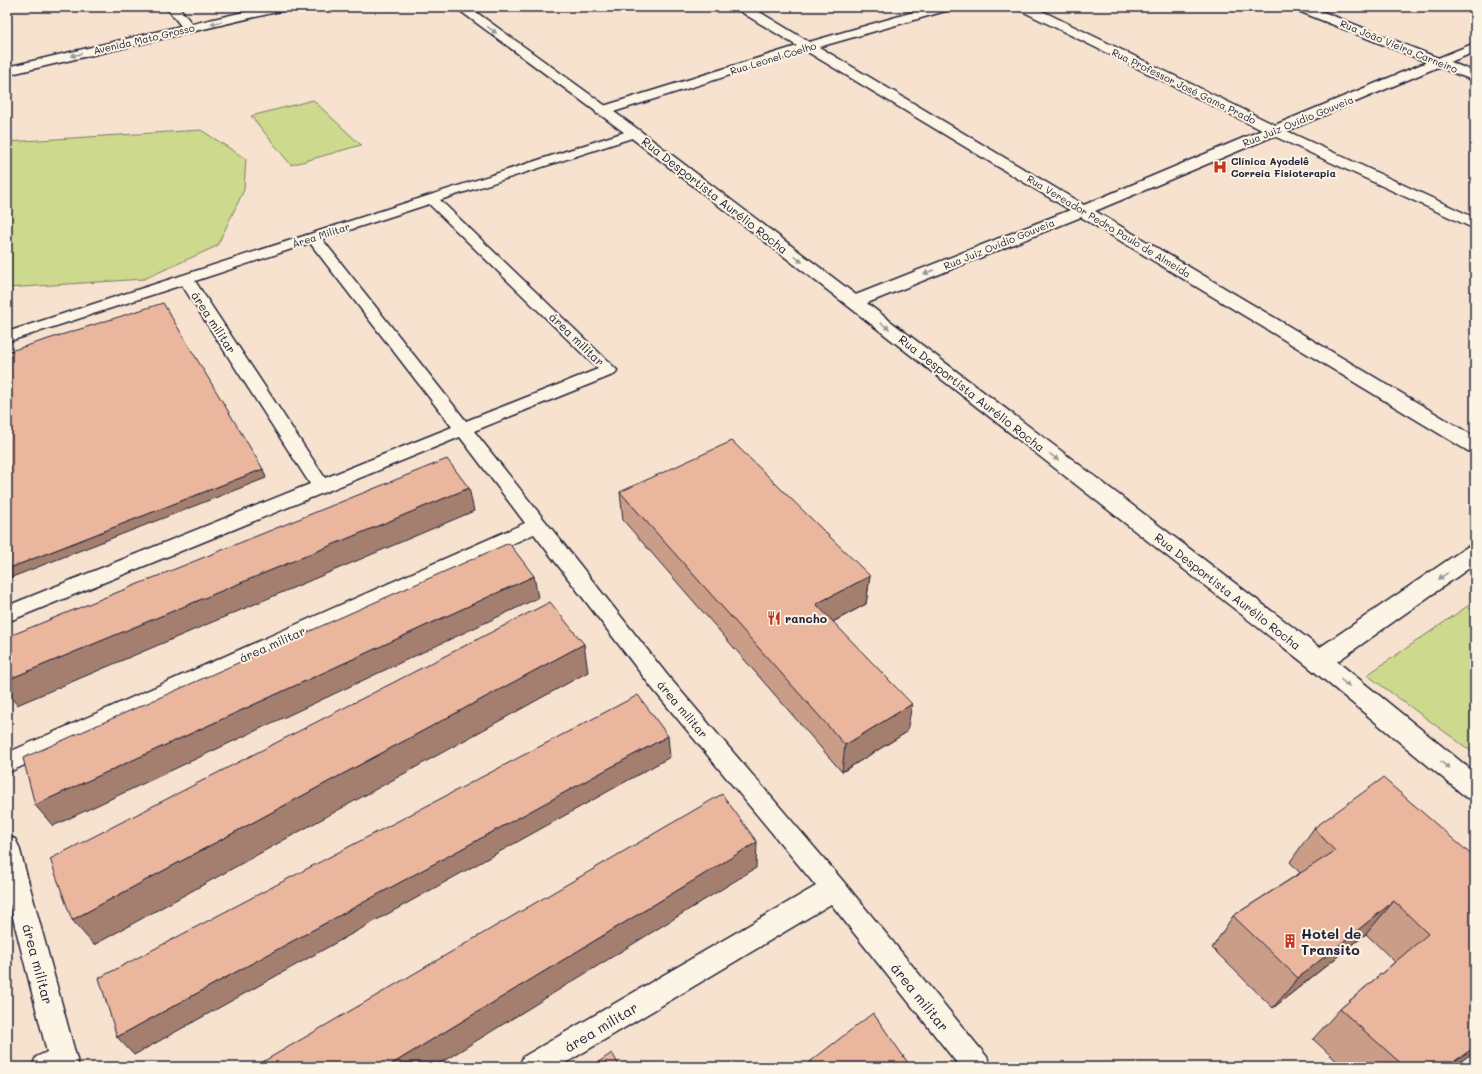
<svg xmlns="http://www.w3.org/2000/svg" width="1482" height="1074" font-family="Mali,sans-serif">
<rect width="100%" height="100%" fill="#f7e2d0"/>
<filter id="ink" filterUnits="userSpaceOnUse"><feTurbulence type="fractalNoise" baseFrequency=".025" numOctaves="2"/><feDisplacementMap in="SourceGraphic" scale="8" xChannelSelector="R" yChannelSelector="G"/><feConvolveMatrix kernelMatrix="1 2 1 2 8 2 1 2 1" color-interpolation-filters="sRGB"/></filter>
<g filter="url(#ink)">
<path fill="#cdd98c" stroke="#787e64" d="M313 100 361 145 291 165 251 116Z
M201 130 246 159 244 190 217 246 144 279 7 288V142Z
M1475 601V754L1367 675Z"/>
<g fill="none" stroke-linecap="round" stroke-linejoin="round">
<defs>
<path id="lane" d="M634 129 638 130 640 133 638 136 440 200 617 370 615 374 474 431 668 676 843 881 987 1057 991 1067H960L831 904 559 1067H519L523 1057 816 886 652 688 534 534 7 773V753L525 523 460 437 7 622V606L310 484 182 285 7 342V332ZM429 204 598 369 466 421 322 239ZM310 243 452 427 325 478 195 281Z
M7 836 15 839 19 847 79 1067H32L36 1057 47 1052 7 894Z"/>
<path id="street" d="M166 7H179L192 24 265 7H287L285 10 7 75V67L181 26Z
M736 7H751L809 42 931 7H951L949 10 819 47 1084 205 1262 130 1020 10 1018 7H1034L1275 125 1427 62 1296 10 1294 7H1311L1438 58 1475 43V52L1450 62 1475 72V81L1438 67 1287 131 1475 218V229L1274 136 1095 211 1475 437V453L1468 451 1081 217 860 306 854 307 848 306 845 302 848 298 1070 210 806 51 607 114 602 115 597 114 595 111 597 108 797 46 738 10Z
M1475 545V564L1328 668 1319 671 1310 668 1307 661 1310 654 1467 547Z"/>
<path id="secondary" d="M455 7H469L639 130 860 298 1328 654 1475 773V801L1466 797 1310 668 848 306 629 136Z"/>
</defs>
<use href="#lane" stroke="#22223b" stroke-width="3"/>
<use href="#street" stroke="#22223b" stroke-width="3"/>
<use href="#secondary" stroke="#22223b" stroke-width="3"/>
<use href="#lane" fill="#fcf5e5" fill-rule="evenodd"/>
<use href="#street" fill="#fcf5e5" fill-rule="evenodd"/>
<use href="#secondary" fill="#fcf5e5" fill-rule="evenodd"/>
</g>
<path fill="#ca9d88" stroke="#22223b" d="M620 492 870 576 866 604 833 622 907 732 842 772 623 520Z
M1314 828 1475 858V1051L1453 1067H1343L1313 1039 1340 1009 1395 962 1366 934 1273 1008 1212 948 1233 916 1300 873 1290 862Z"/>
<path fill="#a47f6f" stroke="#22223b" d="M263 469 266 478 7 579V569Z
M469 488 474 511 17 705 7 692V680Z
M534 576 538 598 53 826 35 805Z
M870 576 866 604 814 632 816 604Z
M584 644 588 672 94 945 72 920Z
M912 704 907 732 842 772 845 745Z
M668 736 670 757 134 1055 117 1037Z
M757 842 756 868 434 1067H387Z
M1394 901 1366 934 1273 1008 1298 978Z
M1475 1047V1051L1453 1067H1446Z"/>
<path fill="#ebb69e" stroke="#22223b" d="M163 303 263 469 7 569V352Z
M732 441 870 576 816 604 912 704 845 745 620 492Z
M447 459 469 488 7 680V637Z
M509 543 534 576 35 805 23 758Z
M550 602 584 644 72 920 50 859Z
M638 695 668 736 117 1037 99 978Z
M1383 778 1475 858V1047L1446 1067H1405L1340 1009 1428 934 1394 901 1298 978 1233 916 1335 851 1314 828Z
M722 794 757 842 387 1067H254Z
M873 1013 911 1067H803Z
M612 1053 620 1067H591Z"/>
<defs><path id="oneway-solid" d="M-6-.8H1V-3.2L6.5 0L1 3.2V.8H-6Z"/></defs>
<g fill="#9a9698">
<use href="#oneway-solid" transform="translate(216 23) rotate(167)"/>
<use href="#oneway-solid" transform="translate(492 30) rotate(36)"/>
<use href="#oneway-solid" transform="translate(76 55) rotate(167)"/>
<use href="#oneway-solid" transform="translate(798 259) rotate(38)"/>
<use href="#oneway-solid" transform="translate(929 272) rotate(158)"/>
<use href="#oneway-solid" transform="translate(885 326) rotate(38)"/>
<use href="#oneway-solid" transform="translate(1054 457) rotate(38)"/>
<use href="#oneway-solid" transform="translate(1443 576) rotate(145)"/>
<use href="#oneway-solid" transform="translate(1345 683) rotate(39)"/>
<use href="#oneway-solid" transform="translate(1445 765) rotate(39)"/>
</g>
</g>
<defs>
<symbol id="hospital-bare" viewBox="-9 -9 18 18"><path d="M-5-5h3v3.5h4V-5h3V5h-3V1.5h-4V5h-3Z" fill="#c8321e" stroke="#fcf5e5" stroke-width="2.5" paint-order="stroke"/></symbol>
<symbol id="restaurant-bare" viewBox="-9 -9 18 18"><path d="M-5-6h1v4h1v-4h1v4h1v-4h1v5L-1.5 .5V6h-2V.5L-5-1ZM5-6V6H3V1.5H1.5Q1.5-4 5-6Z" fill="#c8321e" stroke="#fcf5e5" stroke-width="2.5" paint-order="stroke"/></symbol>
<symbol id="building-bare" viewBox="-9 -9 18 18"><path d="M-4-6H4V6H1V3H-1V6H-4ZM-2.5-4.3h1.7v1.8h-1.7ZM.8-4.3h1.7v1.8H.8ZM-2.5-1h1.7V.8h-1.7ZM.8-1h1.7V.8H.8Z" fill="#c8321e" stroke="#fcf5e5" stroke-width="2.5" paint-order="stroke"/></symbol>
</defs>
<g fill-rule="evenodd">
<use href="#hospital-bare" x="1210" y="157" width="20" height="20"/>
<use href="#restaurant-bare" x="764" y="608" width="20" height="20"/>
<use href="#building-bare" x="1280" y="931" width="20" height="20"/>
</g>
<g text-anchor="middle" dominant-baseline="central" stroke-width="4" stroke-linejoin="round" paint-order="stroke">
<g font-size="10" fill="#22223b" stroke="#fcf5e5">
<text transform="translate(144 39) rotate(-13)">Avenida Mato Grosso</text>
<text transform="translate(1399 46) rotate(22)">Rua João Vieira Carneiro</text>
<text transform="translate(773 58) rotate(-17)">Rua Leonel Coelho</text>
<text transform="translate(1184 86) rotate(26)">Rua Professor José Gama Prado</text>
<text transform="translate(1298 121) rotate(-22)">Rua Juiz Ovídio Gouveia</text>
<text transform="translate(1109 226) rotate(31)">Rua Vereador Pedro Paulo de Almeida</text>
<text transform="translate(321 235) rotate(-18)">Área Militar</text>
<text transform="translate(999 244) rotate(-22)">Rua Juiz Ovídio Gouveia</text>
</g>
<g font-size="10" font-weight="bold" fill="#22223b" stroke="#fcf5e5" text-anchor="start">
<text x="1231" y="161">Clínica Ayodelê<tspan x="1231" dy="12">Correia Fisioterapia</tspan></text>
</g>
<g font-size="12" fill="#22223b" stroke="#fcf5e5">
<text transform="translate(715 195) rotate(38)">Rua Desportista Aurélio Rocha</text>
<text transform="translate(214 322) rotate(57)">área militar</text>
<text transform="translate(577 339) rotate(44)">área militar</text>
<text transform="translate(972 393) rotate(38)">Rua Desportista Aurélio Rocha</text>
<text transform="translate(1228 591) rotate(38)">Rua Desportista Aurélio Rocha</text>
<text transform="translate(272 644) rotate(-24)">área militar</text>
<text transform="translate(683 709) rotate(50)">área militar</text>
</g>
<g font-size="12" font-weight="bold" fill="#22223b" stroke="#fcf5e5" text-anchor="start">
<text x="785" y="618">rancho</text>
</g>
<g font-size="14" font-weight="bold" fill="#22223b" stroke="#fcf5e5" text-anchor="start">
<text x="1301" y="933">Hotel de<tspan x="1301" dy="16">Transito</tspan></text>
</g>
<g font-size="14" fill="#22223b" stroke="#fcf5e5">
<text transform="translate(38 964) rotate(75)">área militar</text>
<text transform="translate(920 997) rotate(51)">área militar</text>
<text transform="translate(601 1027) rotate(-31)">área militar</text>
</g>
</g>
<rect width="1482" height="1074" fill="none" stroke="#fcf5e5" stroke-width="24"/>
<rect x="12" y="12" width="1458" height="1050" fill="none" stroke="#22223b" stroke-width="1.5" filter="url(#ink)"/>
</svg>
